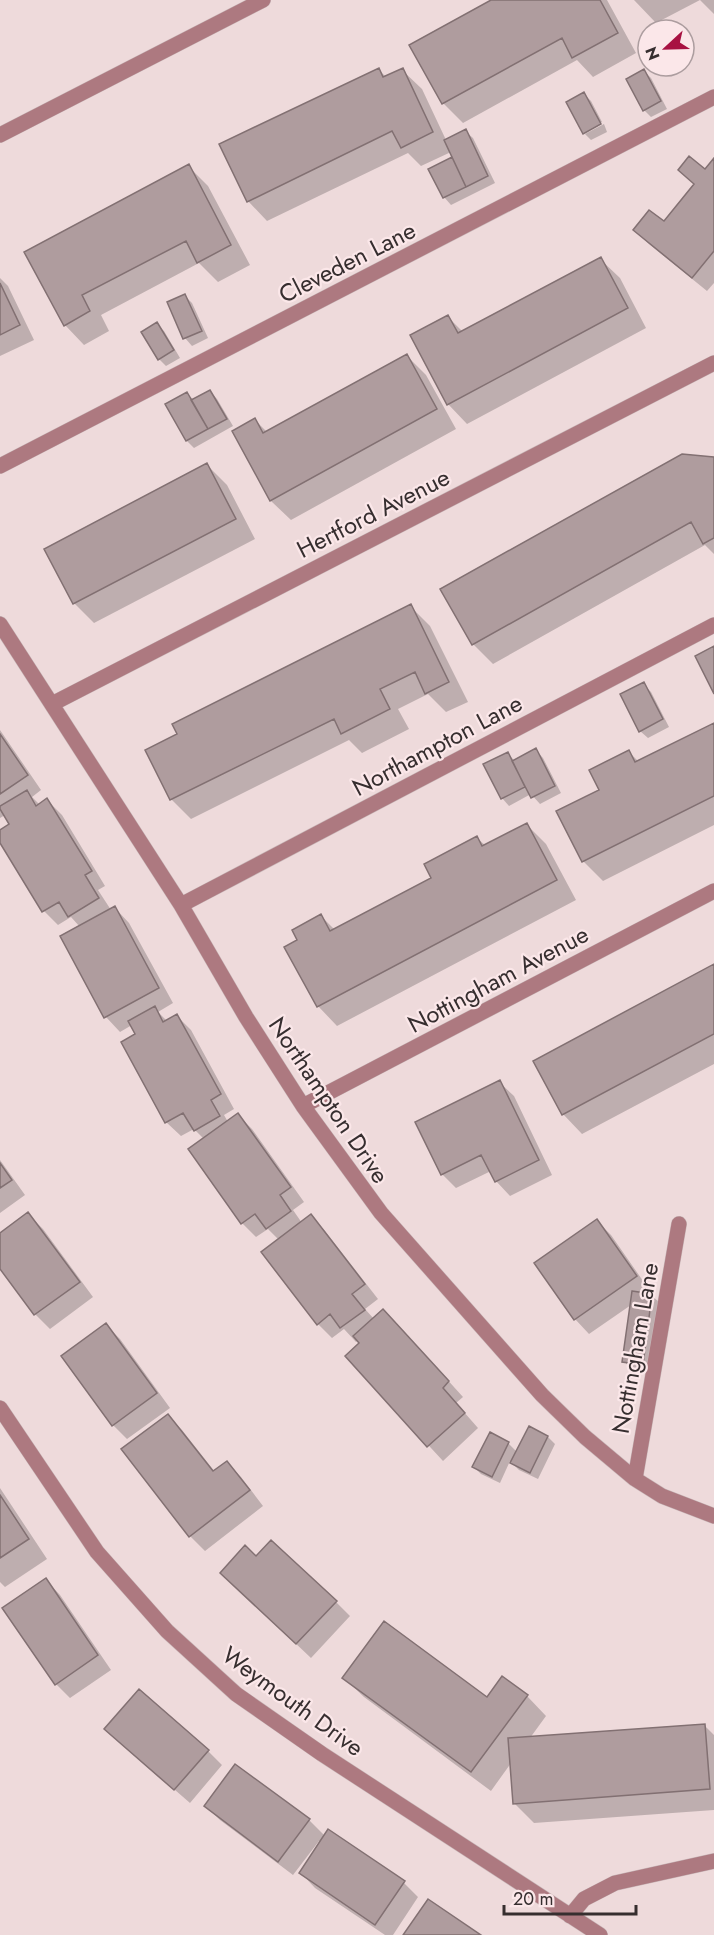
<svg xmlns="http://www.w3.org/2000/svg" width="714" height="1935" font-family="Jost,sans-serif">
<rect width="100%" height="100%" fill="#eedadb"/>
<path fill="#0003" d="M494 0H607L636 53 593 77 577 60 463 123 443 103Z
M634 0H714V14L700 0 656 23Z
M378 69 386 77 402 70 422 89 446 140 465 131 473 138 495 183 451 205 444 197 454 158 451 152 421 166 408 153 267 221 248 201Z
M644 71 651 78 667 109 651 117 644 110Z
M584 94 591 101 602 122 584 131Z
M604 124 607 132 591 140 585 134Z
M714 160V283L707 291 649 244 635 230 664 223 695 185 680 170 705 171Z
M188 166 208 186 250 265 218 282 199 263 101 315 109 331 84 345 65 325 26 252Z
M600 259 620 278 646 328 467 424 448 404V317L463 332Z
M0 278 8 286 34 340 0 356Z
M185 296 192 303 208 338 192 346 185 338Z
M156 324 164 331 180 358 166 366 159 359Z
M406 355 426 375 456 429 291 520 271 501 234 432 255 420 267 432Z
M210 391 217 399 233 426 194 448 187 441 167 405 187 394 194 400Z
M714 459V554L705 545 493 664 473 644Z
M207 465 227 485 255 539 94 623 74 603 46 549Z
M410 606 430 626 468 702 446 712 428 694 398 709 409 729 362 753 349 740 191 819 171 799 147 751Z
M643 684 651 692 669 727 648 738 640 731Z
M714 724V825L603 881 583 861 629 752 639 762Z
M0 730 41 790 32 797 40 805 47 800 62 815 105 886 98 890 111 910 115 908 129 923 173 1003 158 1012 167 1021 177 1016 191 1030 234 1109 224 1115 228 1122 238 1115 252 1129 304 1202 293 1210 302 1223 311 1216 325 1231 378 1299 365 1309 374 1319 398 1325 463 1397 456 1403 478 1428 443 1461 347 1357 361 1344 358 1340 356 1342 344 1329 332 1338 318 1324 279 1240 268 1229 256 1237 242 1223 204 1139 194 1129 181 1136 166 1122 132 1025 120 1032 106 1017 62 937 80 927 71 917 58 925 44 911 0 840V832L11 825 5 815 0 818Z
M536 750 543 758 561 793 540 804 531 794 509 806 502 798 507 753 515 761Z
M527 825 546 844 576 900 337 1026 318 1006 299 941 321 916 335 930 433 878 477 838 486 846Z
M714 966V1064L582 1134 563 1114Z
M499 1082 514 1096 552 1175 510 1196 496 1181 491 1171 456 1188 442 1174Z
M0 1160 25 1195 0 1213Z
M28 1214 43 1229 93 1297 50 1329 35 1314 0 1266V1235Z
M597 1221 611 1235 650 1291 646 1294 651 1295 659 1302 650 1371 631 1369 624 1361 631 1305 589 1334 575 1319Z
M106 1325 120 1339 170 1408 127 1439 113 1425Z
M168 1416 182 1430 215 1472 227 1463 241 1477 263 1506 205 1551 190 1536 123 1450Z
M548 1437 555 1444 538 1479 519 1470 510 1461 500 1483 481 1474 474 1467 508 1443 517 1452Z
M0 1488 47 1559 5 1587 0 1582Z
M256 1558 336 1602 350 1616 311 1658 236 1587Z
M46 1580 60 1595 111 1670 70 1698 56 1684Z
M344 1678 487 1699 527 1696 546 1716 530 1738 704 1725 714 1735V1810L534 1823 514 1803 511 1763 491 1791 364 1697Z
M121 1743 208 1751 222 1765 190 1803Z
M236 1766 309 1820 325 1836 404 1883 418 1897 393 1935H385L315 1888 301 1873 321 1842 319 1841 293 1875 220 1820 206 1806Z"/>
<path fill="#af9c9e" stroke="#827072" stroke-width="1.5" d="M491 0H600L618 33 572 58 562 38 442 104 409 45Z
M379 68 383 77 403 68 433 132 401 148 392 131 247 202 219 144Z
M644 69 661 101 643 111 626 79Z
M584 92 601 124 583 134 566 102Z
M466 129 488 176 466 187 444 140Z
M689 156 705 169 714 158V251L692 278 633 230 649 210 664 221 694 184 678 170Z
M452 157 466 187 443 198 428 169Z
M189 164 231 245 197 263 186 241 82 295 90 311 64 326 24 252Z
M601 257 628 308 447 405 410 335 448 315 458 333Z
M0 283 20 325 0 335Z
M185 294 202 331 183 339 167 302Z
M157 322 174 350 158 360 141 332Z
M407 354 437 409 270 501 232 431 255 418 263 433Z
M210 390 227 419 208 429 191 400Z
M187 392 208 429 186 441 165 404Z
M682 454 714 457V538L703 544 691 522 472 645 440 589Z
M207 463 236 519 73 604 44 549Z
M411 604 449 682 425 694 415 672 380 689 390 709 341 734 334 719 170 800 145 750 177 734 172 724Z
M714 646V694L695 656Z
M644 682 663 719 639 732 620 694Z
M714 723V796L582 862 556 811 599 790 589 770 629 750 635 762Z
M0 734 28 775 0 794Z
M536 748 555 786 531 798 512 761Z
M508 752 525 787 501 799 483 764Z
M27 790 36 806 47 798 92 871 85 875 99 898 68 917 59 902 42 912 0 843V830L9 824 0 809V806Z
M527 823 557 880 317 1007 284 947 297 940 292 930 321 914 330 931 431 878 424 864 477 836 482 846Z
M115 906 159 988 104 1018 60 936Z
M714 964V1034L562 1115 533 1061Z
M155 1006 163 1022 177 1014 221 1094 211 1100 220 1116 194 1131 183 1113 165 1123 121 1042 135 1034 128 1021Z
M500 1080 539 1160 495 1182 481 1155 441 1175 415 1122Z
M238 1113 291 1187 280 1195 291 1211 266 1229 255 1214 241 1224 188 1149Z
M0 1163 12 1180 0 1188Z
M28 1212 80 1282 34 1315 0 1269V1233Z
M311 1214 365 1284 352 1294 365 1310 340 1328 330 1314 317 1325 261 1252Z
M597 1219 637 1276 574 1320 534 1263Z
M632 1291 652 1294 643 1365 622 1362Z
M383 1309 449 1381 443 1388 465 1413 427 1447 345 1356 359 1343 353 1336Z
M106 1323 157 1393 112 1426 61 1356Z
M168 1414 213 1471 227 1461 250 1490 189 1537 121 1449Z
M529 1426 548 1436 530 1473 510 1463Z
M490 1432 509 1442 492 1477 472 1467Z
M0 1495 29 1539 0 1558Z
M271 1540 337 1601 296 1644 220 1573 245 1545 256 1556Z
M46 1578 98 1655 55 1685 2 1608Z
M384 1621 487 1697 502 1676 528 1695 471 1772 342 1678Z
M139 1689 209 1750 174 1790 104 1729Z
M705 1724 710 1789 513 1804 508 1738Z
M235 1764 310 1819 278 1862 204 1806Z
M328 1829 405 1881 375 1925 299 1873Z
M428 1899 481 1935H403Z"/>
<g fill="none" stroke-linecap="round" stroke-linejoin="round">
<defs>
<path id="minor" d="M0 135 263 0
M0 466 714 97
M0 624 181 905 246 1017 303 1106 381 1213 542 1395 585 1437 635 1479 662 1496 714 1516
M52 704 714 363
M181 905 714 625
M303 1106 714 891
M0 1408 97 1552 167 1631 236 1694 322 1754 600 1935
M635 1479 679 1224
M570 1916 584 1899 615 1883 714 1861"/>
</defs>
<use href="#minor" stroke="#c9b8b9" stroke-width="16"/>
<use href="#minor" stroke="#ad7980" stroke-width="15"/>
</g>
<g text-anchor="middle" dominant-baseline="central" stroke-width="4.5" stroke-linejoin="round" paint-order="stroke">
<g font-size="24" fill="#362e2f" stroke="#fbe7e9">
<text transform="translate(347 262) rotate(-27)">Cleveden Lane</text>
<text transform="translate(373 513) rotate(-27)">Hertford Avenue</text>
<text transform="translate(437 745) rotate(-28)">Northampton Lane</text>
<text transform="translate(498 979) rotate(-28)">Nottingham Avenue</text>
<text transform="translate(329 1100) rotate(56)">Northampton Drive</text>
<text transform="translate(635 1348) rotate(-80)">Nottingham Lane</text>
<text transform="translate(293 1701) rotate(36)">Weymouth Drive</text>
</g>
</g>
<g transform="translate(666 48) rotate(248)"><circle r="28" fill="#fbe7e9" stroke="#ac9d9f" stroke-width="1.5"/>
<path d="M0-4.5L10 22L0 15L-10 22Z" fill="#a81242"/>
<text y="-9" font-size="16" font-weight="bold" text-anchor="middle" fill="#362e2f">N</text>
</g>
<path d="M504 1905v9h132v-9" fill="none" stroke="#362e2f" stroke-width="3"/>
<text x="513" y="1905" font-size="18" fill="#362e2f" stroke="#fbe7e9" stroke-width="4.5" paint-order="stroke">20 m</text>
</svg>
